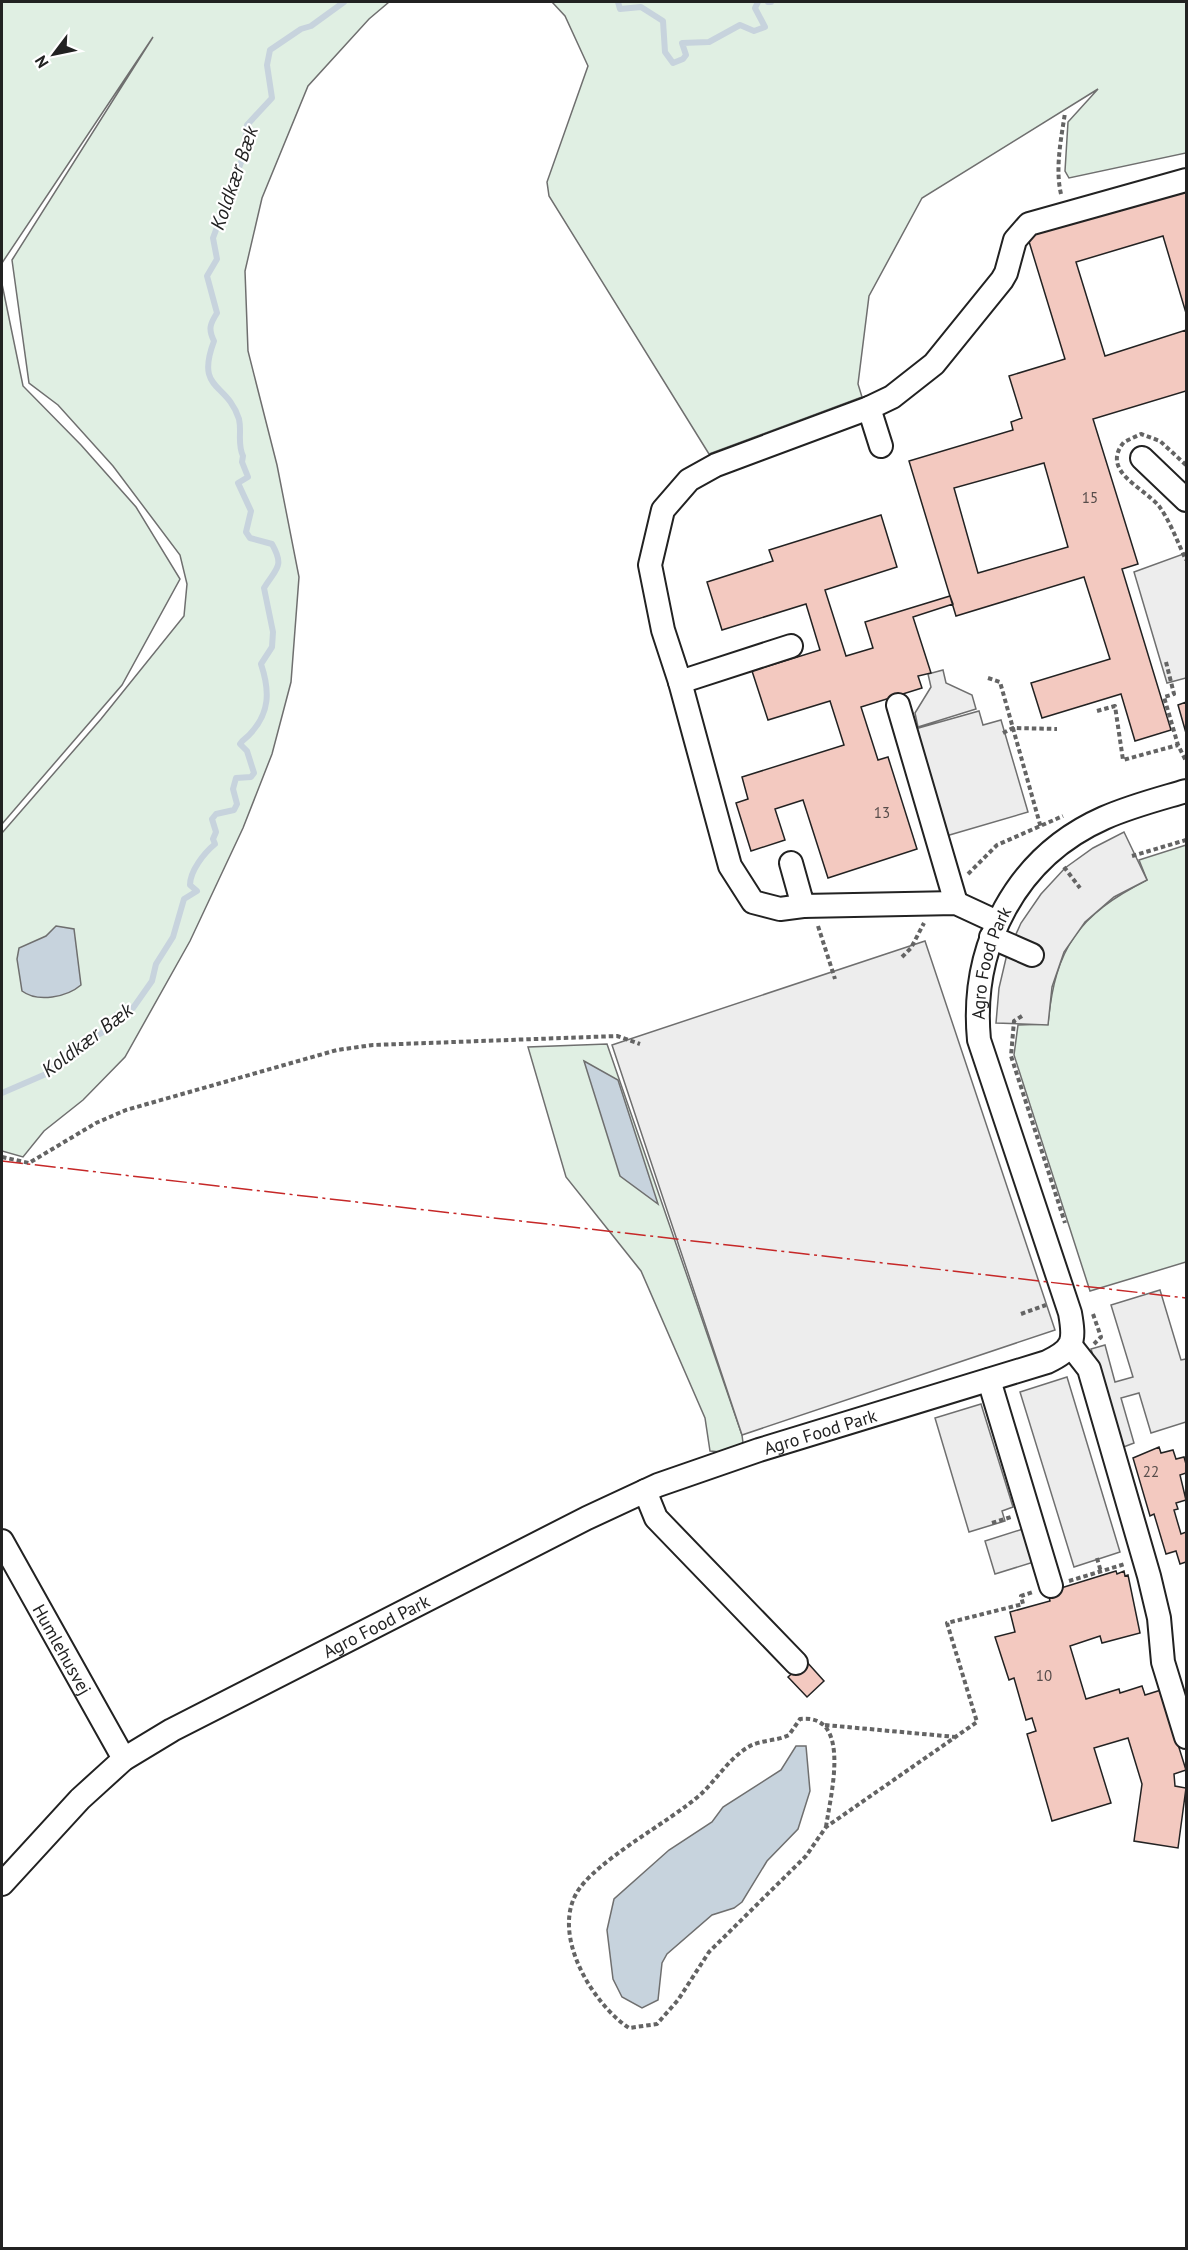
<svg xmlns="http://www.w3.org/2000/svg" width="1188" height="2250" font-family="'PT Sans',sans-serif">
<rect width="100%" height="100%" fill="#fff"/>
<path fill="#e0efe3" stroke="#6f6f6f" stroke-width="1.5" d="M2 2H389L369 19 308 86 262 198 245 271 248 351 277 465 299 577 291 682 272 754 243 828 190 941 125 1057 83 1100 44 1131 23 1157 2 1151V833L101 719 184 616 187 584 180 555 113 466 58 405 29 383 12 260 153 37 2 263Z
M552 2H1186V153L1069 178 1065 171 1068 122 1098 89 922 198 869 296 858 384 862 397 709 454 549 196 547 182 588 66 565 16Z
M2 284 23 386 81 445 136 507 180 579 122 685 2 824Z
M1186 845V1262L1090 1291 1014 1055 1018 1025 1048 1024C1055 948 1078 915 1147 880L1139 860Z
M607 1044 742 1435 743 1443 721 1452 710 1451 705 1418 641 1271 566 1177 528 1047Z"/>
<path fill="#ededed" stroke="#6f6f6f" stroke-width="1.5" d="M1186 553V678L1167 683 1134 572Z
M943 670 946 683 972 695 976 709 918 727 915 713 931 687 928 674Z
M979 711 983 725 1001 720 1028 812 946 836 915 729Z
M1124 832 1147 880 1114 897 1085 922 1064 952 1052 987 1048 1025 996 1023 999 988 1007 954 1021 923 1041 894 1065 868 1093 848Z
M925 941 1055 1330 742 1435 612 1045Z
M1160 1290 1181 1360 1186 1359V1422L1151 1433 1139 1393 1121 1398 1134 1443 1121 1448 1091 1349 1105 1345 1115 1382 1133 1377 1111 1305Z
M1067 1377 1120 1552 1074 1567 1020 1392Z
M981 1404 1013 1507 1002 1511 1005 1521 969 1532 935 1418Z
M1026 1528 1037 1561 995 1574 985 1541Z"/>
<path fill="#c7d3dd" stroke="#6f6f6f" stroke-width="1.5" d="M56 926 74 929 81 985C67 997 38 1003 22 991L17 959 19 948 46 936Z
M584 1061 618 1080 658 1204 620 1176Z
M796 1746H806L810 1791 798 1829 767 1861 742 1902 734 1908 712 1915 667 1954 662 1963 658 2000 642 2008 622 1997 613 1979 607 1930 614 1899 669 1850 712 1822 723 1807 781 1770Z"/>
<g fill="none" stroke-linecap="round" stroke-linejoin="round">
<path stroke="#c7d3dd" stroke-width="6" d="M618 2 620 9 641 7 663 21 665 52 673 63 683 59 686 55 682 43 709 42 740 25 754 31 765 27 755 8 758 2
M768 2H771
M2 1093 46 1074 73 1049 105 1031 116 1015 133 1008 152 981 156 964 173 937 184 899 197 891 190 885C190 871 204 853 215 844L213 839 216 832 212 819 216 814 234 810 237 804 233 789 236 778 251 777 254 773 247 751 240 744C243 739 247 738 250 734 270 713 270 691 261 664L272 647 273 632 264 588C276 568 285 567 272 544L250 538 246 532 251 511 238 483 248 477 242 462 243 456C237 443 242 432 239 419 227 381 195 392 214 341 208 329 210 324 217 313L207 276 217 259 213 238 243 157 247 125 272 98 267 65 270 50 301 29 311 26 344 2"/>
</g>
<path fill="#f3c9c0" stroke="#222" stroke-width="1.5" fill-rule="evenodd" d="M1186 187V313L1163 236 1076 262 1105 356 1186 330V391L1093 419 1138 564 1122 569 1171 730 1135 741 1121 694 1042 718 1031 683 1110 659 1084 577 956 616 909 461 1013 430 1011 422 1022 418 1009 376 1065 359 1027 235ZM1044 463 1068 547 978 573 954 488Z
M881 515 897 567 825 590 846 656 873 648 865 622 950 596 953 604 913 617 931 673 918 676 922 688 861 707 878 760 888 757 917 849 828 878 803 800 775 809 785 840 751 851 736 803 748 799 742 777 844 745 830 701 768 720 752 671 820 650 806 604 722 630 707 582 773 561 769 550Z
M1186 702V733L1178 705Z
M1159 1447 1161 1453 1173 1450 1176 1459 1184 1457 1186 1464V1473L1180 1475 1186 1500 1176 1503 1178 1509 1174 1510 1181 1534 1186 1532V1562L1180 1564 1176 1551 1166 1554 1154 1514 1150 1516 1133 1458Z
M1116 1571 1117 1574 1124 1571 1125 1576 1128 1575 1140 1633 1102 1643 1100 1636 1070 1646 1086 1699 1119 1689 1120 1693 1142 1686 1145 1695 1161 1690 1186 1770 1174 1774 1175 1786 1186 1788 1178 1848 1134 1841 1142 1784 1128 1738 1094 1748 1111 1803 1052 1821 1027 1734 1036 1731 1032 1718 1026 1720 1014 1678 1009 1680 995 1637 1015 1632 1010 1612 1050 1601 1048 1592Z
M806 1661 824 1681 807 1697 788 1677Z"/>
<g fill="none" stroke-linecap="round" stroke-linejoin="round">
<defs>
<g id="minor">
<path d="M881 446 869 408 892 397 934 364 1002 280 1006 273 1015 240 1029 224 1186 180"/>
<path d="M1142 458 1186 500"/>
<path d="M791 646 680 682 663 630 650 565 663 510 689 480 716 465 869 408"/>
<path d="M680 682 730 866 753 902 780 909 803 906"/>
<path d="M898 705 956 903"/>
<path d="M791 863 803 906 956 903 997 922"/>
<path d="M991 937 1032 955"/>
<path d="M1071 1346 1089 1369 1149 1576 1159 1618 1163 1662 1186 1737"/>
<path d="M989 1380 1051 1586"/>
<path d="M645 1491 656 1518 796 1663"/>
<path id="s1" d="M2 1541 124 1759"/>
<path id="s2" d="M2 1884 80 1799 124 1759 172 1730 587 1518 658 1485 759 1450 1047 1362C1074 1349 1075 1341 1070 1313L979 1040C970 946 1016 857 1104 818 1131 806 1159 799 1186 791"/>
</g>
</defs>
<use href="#minor" stroke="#222" stroke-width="26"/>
<path stroke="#646464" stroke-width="4" stroke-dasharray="4.5 3" stroke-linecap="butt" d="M1061 194C1055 169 1061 139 1065 113
M1186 465 1160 441 1141 434 1124 442C1100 471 1143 487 1159 506 1170 521 1178 543 1186 560
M1166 662 1174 694 1164 697 1178 745 1186 761
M988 678 1000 682 1041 828
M1097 711 1115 706 1123 760 1178 745
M1003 733 1013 728 1057 729
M1132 856 1186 840
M1064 867 1080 888
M968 874 997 845 1063 816
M818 926 835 979
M902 957 911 948 924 923
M1022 1016 1014 1021 1011 1056 1065 1223
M2 1157 29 1163 96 1123 126 1110 337 1050 373 1045 617 1036 640 1044
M1021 1314 1046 1305
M1093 1314 1101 1337 1094 1344
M992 1523 1011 1517
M1097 1558 1101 1572
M1069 1581 1125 1564
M825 1725 956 1737
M826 1827C830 1797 853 1713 800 1719L789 1735C777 1741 761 1740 750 1746 730 1757 717 1779 701 1794 670 1822 594 1861 576 1894 552 1938 594 2005 629 2028L657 2024 678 2000 709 1952 806 1856 826 1827 977 1722 947 1623 1023 1604 1021 1596 1033 1592"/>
<use href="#minor" stroke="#fff" stroke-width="22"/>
<path stroke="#c62828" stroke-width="1.5" stroke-dasharray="21 4.5 3 4.5" stroke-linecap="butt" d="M2 1161 1186 1298"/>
</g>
<g text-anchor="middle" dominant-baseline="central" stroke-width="4.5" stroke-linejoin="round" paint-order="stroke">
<g font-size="15" fill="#564c4a">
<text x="1090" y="497">15</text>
<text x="882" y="812">13</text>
<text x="1151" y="1471">22</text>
<text x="1044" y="1675">10</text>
</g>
<g font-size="18" fill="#222" stroke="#fff">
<text stroke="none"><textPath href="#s2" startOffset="1611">Agro Food Park</textPath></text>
<text stroke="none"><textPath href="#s2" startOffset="946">Agro Food Park</textPath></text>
<text stroke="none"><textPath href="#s2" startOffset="460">Agro Food Park</textPath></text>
<text stroke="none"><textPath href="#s1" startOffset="124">Humlehusvej</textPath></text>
</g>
<g font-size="20" font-style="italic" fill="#222" stroke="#fff">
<text transform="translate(234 178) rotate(-71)">Koldkær Bæk</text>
<text transform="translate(87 1040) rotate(-37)">Koldkær Bæk</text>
</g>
</g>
<rect width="1188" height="2250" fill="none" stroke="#222222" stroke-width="6"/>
<g transform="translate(54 54) rotate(238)" stroke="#ffffff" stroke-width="4.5" paint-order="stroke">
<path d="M0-4.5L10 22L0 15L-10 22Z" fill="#222222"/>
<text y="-9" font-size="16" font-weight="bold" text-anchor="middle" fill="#222222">N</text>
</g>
</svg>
